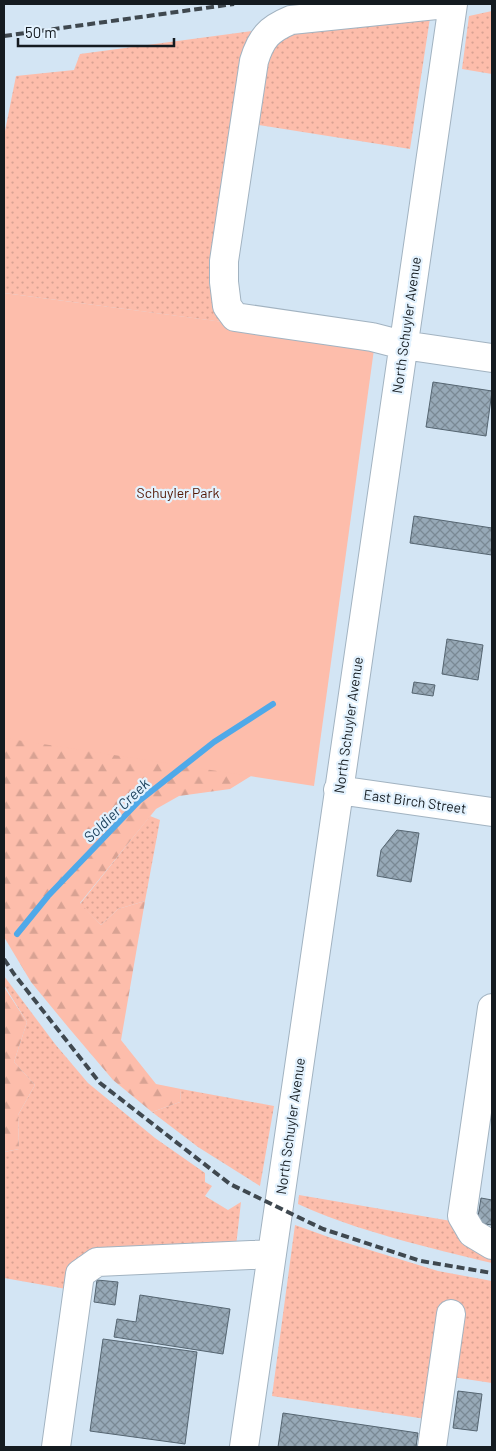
<svg xmlns="http://www.w3.org/2000/svg" width="496" height="1451" font-family="Barlow,sans-serif">
<defs>
<pattern id="grass-dots" width="8" height="8" patternUnits="userSpaceOnUse" patternTransform="scale(1.25)"><rect width="8" height="8" fill="#fdbdab"/><path d="M2 2h.1M6 6h.1" fill="none" stroke="#d8a293" stroke-width="1.8" stroke-linecap="round"/></pattern>
<pattern id="forest-firs" width="22" height="20" patternUnits="userSpaceOnUse" patternTransform="scale(1.25)"><rect width="22" height="20" fill="#fdbdab"/><path d="M5 1l3.5 6h-7zM16 11l3.5 6h-7z" fill="#d8a293"/></pattern>
<pattern id="building-cross-hatch" width="8" height="8" patternUnits="userSpaceOnUse" patternTransform="scale(1.25)"><rect width="8" height="8" fill="#97a9b7"/><path d="M0 0l8 8M0 8l8-8" fill="none" stroke="#7a8994"/></pattern>
</defs>
<rect width="100%" height="100%" fill="#d3e5f4"/>
<path fill="url(#grass-dots)" d="M492 11V74L462 69 469 16Z
M430 18 410 149 253 124 258 69 279 32Z
M260 30 223 322 4 293V136L16 76 74 70 80 54Z
M150 816 160 820 145 901 118 909 101 925 80 904Z
M4 976 55 1044 88 1083 155 1138 205 1173V1182L212 1186 205 1196 228 1210 241 1202 236 1246 99 1255 72 1290 4 1278V1152L19 1149 18 1115 35 1085 14 1062 27 1022 4 985Z
M181 1089 274 1106 260 1186 198 1147 152 1112 180 1102Z
M299 1195 457 1222 492 1252V1263C429 1248 357 1231 298 1204Z
M295 1225 334 1239 438 1271 492 1281V1383L432 1374 426 1419 272 1396Z"/>
<path fill="url(#forest-firs)" d="M4 626 268 749 251 776 230 789 179 796 156 809 80 903 101 925 118 909 145 901 121 1040 156 1084 181 1089 180 1102 152 1112 113 1080 68 1027 31 982 4 937Z
M4 987 27 1022 14 1062 35 1085 18 1115 19 1149 4 1152Z"/>
<path fill="#fdbdab" d="M4 293 375 342 314 786 4 738Z"/>
<g fill="none" stroke-linecap="round" stroke-linejoin="round">
<path stroke="#4fa9e9" stroke-width="6" d="M17 934 48 896 139 801 214 742 273 704"/>
</g>
<path fill="url(#building-cross-hatch)" stroke="#556571" d="M433 382 492 391 486 436 426 427Z
M414 516 492 528V555L410 543Z
M447 639 483 645 478 680 442 674Z
M414 682 435 685 433 696 412 693Z
M397 830 419 833 411 882 377 876 381 850Z
M481 1198 492 1200V1225L477 1223Z
M97 1280 118 1282 115 1305 94 1302Z
M140 1295 230 1309 223 1354 114 1337 117 1319 136 1322Z
M103 1339 197 1352 185 1444 90 1431Z
M458 1391 482 1394 477 1431 453 1428Z
M283 1413 418 1433 416 1447H278Z"/>
<g fill="none" stroke-linecap="round" stroke-linejoin="round">
<defs>
<path id="minor" d="M446 4 291 20C269 29 261 38 254 61L224 261V282L227 306 235 317 372 337 403 345 492 358
M338 790 492 812
M492 1008 462 1216 472 1233 492 1245
M56 1447 80 1274 97 1262 272 1254
M244 1447 453 4
M432 1447 451 1314"/>
</defs>
<use href="#minor" stroke="#a2b3c1" stroke-width="30"/>
<use href="#minor" stroke="#fff" stroke-width="28"/>
<path stroke="#3f484f" stroke-width="4" stroke-dasharray="8 4" stroke-linecap="butt" d="M4 36 234 4
M4 959 14 974 100 1083 230 1184 323 1229 421 1261 492 1273"/>
</g>
<g text-anchor="middle" dominant-baseline="central" stroke-width="4.5" stroke-linejoin="round" paint-order="stroke">
<g font-size="14" fill="#141b20" stroke="#e3f2fe">
<text transform="translate(406 325) rotate(-82)">North Schuyler Avenue</text>
<text transform="translate(348 725) rotate(-82)">North Schuyler Avenue</text>
<text transform="translate(415 801) rotate(8)">East Birch Street</text>
<text transform="translate(290 1126) rotate(-82)">North Schuyler Avenue</text>
</g>
<g font-size="14" fill="#531704" stroke="#e3f2fe">
<text x="178" y="492">Schuyler Park</text>
</g>
<g font-size="15" font-style="italic" fill="#1e435e" stroke="#e3f2fe">
<text transform="translate(116 810) rotate(-44)">Soldier Creek</text>
</g>
</g>
<rect width="496" height="1451" fill="none" stroke="#141b20" stroke-width="10"/>
<path d="M18 38v8h156v-8" fill="none" stroke="#141b20" stroke-width="2.5"/>
<text x="25" y="38" font-size="15" fill="#141b20" stroke="#e3f2fe" stroke-width="4" paint-order="stroke">50 m</text>
</svg>
